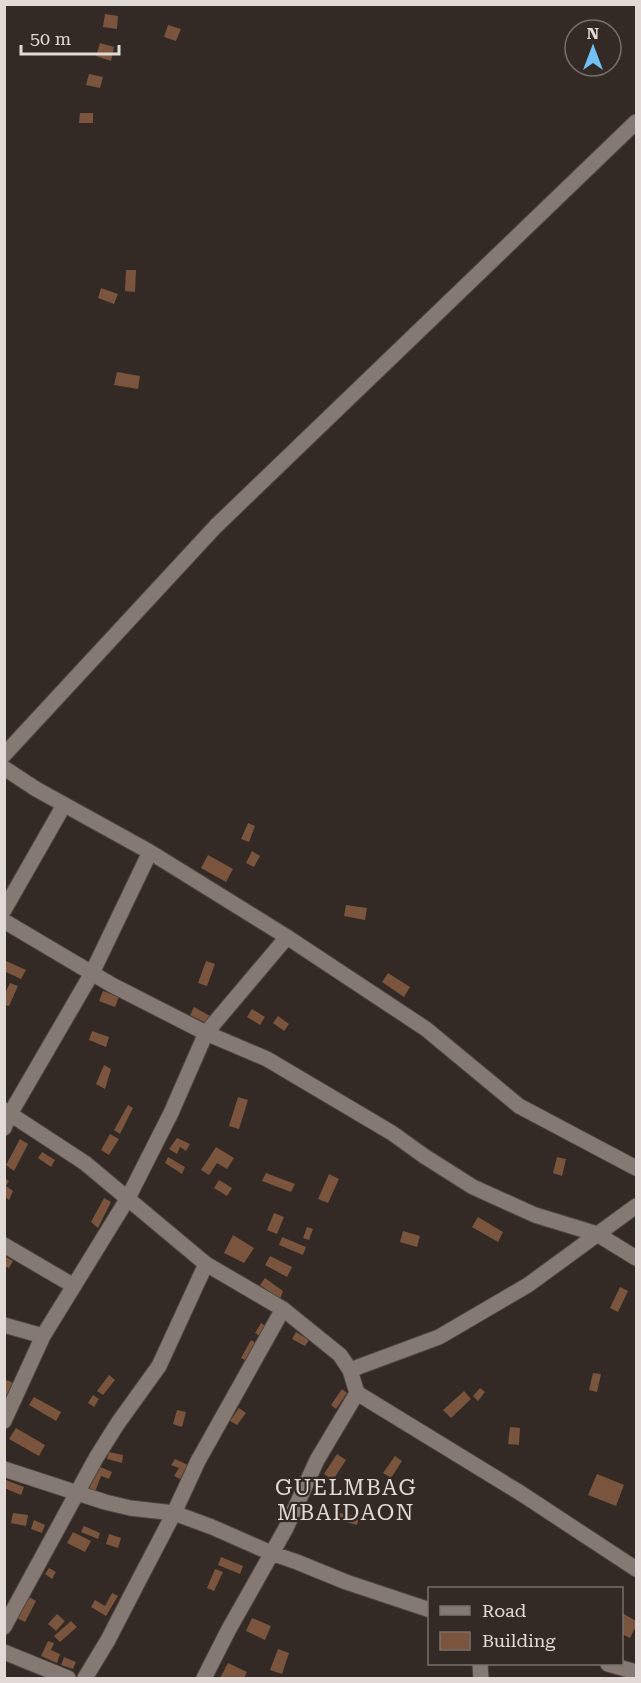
<svg xmlns="http://www.w3.org/2000/svg" width="641" height="1683" font-family="'Roboto Serif',serif">
<rect width="100%" height="100%" fill="#332a25"/>
<path fill="#7a543c" d="M105 14 118 16 117 29 103 27Z
M168 25 181 29 176 41 164 37Z
M100 43 114 47 111 61 96 56Z
M89 74 103 77 100 88 86 85Z
M80 113H93V123H79Z
M126 270H136L135 292 125 291Z
M101 288 118 294 114 304 98 298Z
M117 372 140 376 138 389 114 385Z
M248 823 255 826 249 842 241 839Z
M252 851 260 856 254 867 246 863Z
M208 855 233 869 226 882 201 868Z
M346 905 367 908 365 920 344 916Z
M6 961 26 970 21 979 4 971Z
M206 961 215 964 207 986 198 983Z
M388 973 410 987 404 997 382 982Z
M10 983 18 986 9 1006 4 1005V995Z
M103 991 119 997 115 1007 99 1001Z
M194 1007 210 1016 206 1023 190 1015Z
M252 1009 265 1017 260 1025 247 1017Z
M278 1016 289 1024 284 1031 273 1023Z
M92 1031 109 1037 106 1047 89 1040Z
M104 1065 111 1069 105 1089 96 1084Z
M238 1097 248 1100 239 1129 229 1126Z
M128 1105 133 1108 120 1134 114 1130Z
M110 1134 119 1139 109 1155 101 1150Z
M177 1138 190 1144 186 1151 180 1147 177 1154 169 1149Z
M20 1139 28 1144 14 1171 6 1165Z
M216 1147 234 1158 227 1169 217 1163 209 1175 201 1170Z
M42 1152 55 1160 51 1167 38 1158Z
M168 1157 185 1167 182 1174 165 1163Z
M557 1157 566 1159 562 1176 553 1173Z
M266 1173 295 1184 291 1192 262 1181Z
M329 1174 339 1179 328 1203 318 1199Z
M4 1178 9 1181 6 1186 13 1191 9 1200 5 1197Z
M219 1180 232 1188 227 1196 214 1188Z
M104 1198 111 1202 98 1228 91 1222Z
M274 1213 284 1217 277 1234 267 1230Z
M478 1217 503 1232 498 1242 472 1227Z
M307 1227 313 1229 309 1240 303 1238Z
M403 1231 420 1236 417 1247 400 1242Z
M233 1235 254 1248 244 1263 224 1253Z
M282 1237 306 1247 303 1255 279 1245Z
M4 1256 13 1261 9 1268 4 1266Z
M270 1256 292 1267 287 1277 265 1265Z
M265 1278 283 1291 280 1299 260 1285Z
M620 1287 628 1291 618 1312 610 1308Z
M261 1323 266 1326 260 1336 255 1333Z
M296 1332 309 1340 305 1346 292 1339Z
M251 1340 257 1344 247 1361 241 1358Z
M593 1373 601 1374 597 1392 589 1390Z
M109 1375 115 1380 103 1395 97 1391Z
M7 1380 15 1384 4 1402V1384Z
M480 1388 485 1392 478 1401 473 1396Z
M342 1389 347 1393 336 1409 331 1405Z
M464 1391 471 1399 451 1418 443 1410Z
M93 1395 99 1399 94 1407 88 1403Z
M34 1397 61 1412 56 1421 29 1405Z
M239 1408 246 1413 237 1425 230 1421Z
M177 1410 186 1412 182 1427 173 1424Z
M510 1427 520 1428 519 1445 508 1444Z
M16 1428 45 1445 39 1456 9 1439Z
M109 1452 123 1455 122 1463 107 1459Z
M337 1454 346 1460 333 1480 324 1474Z
M395 1456 402 1461 391 1478 383 1473Z
M175 1459 188 1465 180 1479 174 1476 179 1468 171 1465Z
M98 1466 112 1472 109 1479 101 1476 95 1492 89 1489Z
M597 1474 624 1485 616 1506 588 1495Z
M6 1480 24 1487 21 1495 4 1488Z
M13 1513 28 1515 26 1526 11 1523Z
M340 1513 359 1517 357 1525 338 1520Z
M34 1520 45 1525 42 1533 31 1529Z
M84 1526 100 1533 98 1539 81 1532Z
M73 1532 91 1541 85 1552 67 1543Z
M109 1534 121 1538 118 1548 106 1544Z
M221 1557 243 1566 240 1574 218 1565Z
M49 1568 56 1572 52 1579 45 1574Z
M215 1569 223 1572 214 1591 207 1588Z
M112 1593 118 1596 106 1616 91 1607 95 1600 105 1606Z
M29 1597 36 1601 25 1622 17 1618Z
M622 1613 636 1621V1626L630 1638 622 1634Z
M57 1614 65 1621 56 1631 48 1624Z
M252 1618 271 1626 265 1640 246 1631Z
M71 1621 77 1627 60 1642 54 1636Z
M48 1641 54 1643 51 1650 60 1654 57 1663 41 1656Z
M278 1649 289 1653 282 1674 270 1670Z
M64 1657 76 1662 73 1669 61 1665Z
M228 1663 247 1672 244 1678H220Z"/>
<g fill="none" stroke-linecap="round" stroke-linejoin="round">
<defs>
<path id="minor" d="M4 755 216 526 636 122
M4 768 36 789 150 852 287 937 426 1029 519 1106 636 1168
M4 910 64 805
M4 921 112 985 206 1033 267 1059 392 1133 424 1156 473 1187 535 1215 597 1234 636 1258
M4 1110 85 1163 206 1264 283 1309 340 1355 350 1370 357 1393 522 1494 636 1569
M4 1128 10 1114 92 973 150 852
M4 1245 74 1286
M4 1325 43 1336
M350 1370 439 1337 528 1285 636 1206
M4 1421 43 1336 128 1198 171 1113 206 1033 287 937
M4 1469 105 1502 130 1508 174 1513 212 1527 271 1553 297 1562 346 1582 430 1610
M4 1627 96 1458 118 1423 159 1366 206 1264
M4 1652 68 1678
M480 1664 481 1678
M608 1664 636 1672
M85 1678 108 1640 139 1580 174 1513 198 1461 283 1309
M204 1678 229 1629 286 1528 317 1460 357 1393"/>
</defs>
<use href="#minor" stroke="#4e4642" stroke-width="17"/>
<use href="#minor" stroke="#857a73" stroke-width="15"/>
</g>
<g text-anchor="middle" dominant-baseline="central" stroke-width="4.5" stroke-linejoin="round" paint-order="stroke">
<g font-size="22" letter-spacing="1.5" fill="#e1dad7" stroke="#332a25">
<text x="346" y="1487">GUELMBAG<tspan x="346" dy="25">MBAIDAON</tspan></text>
</g>
</g>
<rect width="641" height="1683" fill="none" stroke="#e1dad7" stroke-width="12"/>
<rect x="428" y="1587" width="195" height="78" fill="#332a25" stroke="#79706c" stroke-width="1.5"/>
<rect x="440" y="1606" width="30" height="9" fill="#857a73" stroke="#79706c" stroke-width="1.5"/>
<text x="482" y="1617" font-size="18" fill="#e1dad7">Road</text>
<rect x="440" y="1632" width="30" height="18" fill="#7a543c" stroke="#79706c" stroke-width="1.5"/>
<text x="482" y="1647" font-size="18" fill="#e1dad7">Building</text>
<g transform="translate(593 48)"><circle r="28" fill="#332a25" stroke="#79706c" stroke-width="1.5"/>
<path d="M0-4.5L10 22L0 15L-10 22Z" fill="#72c1f5"/>
<text y="-9" font-size="16" font-weight="bold" text-anchor="middle" fill="#e1dad7">N</text>
</g>
<path d="M21 45v9h98v-9" fill="none" stroke="#e1dad7" stroke-width="3"/>
<text x="30" y="45" font-size="18" fill="#e1dad7" stroke="#332a25" stroke-width="4.5" paint-order="stroke">50 m</text>
</svg>
